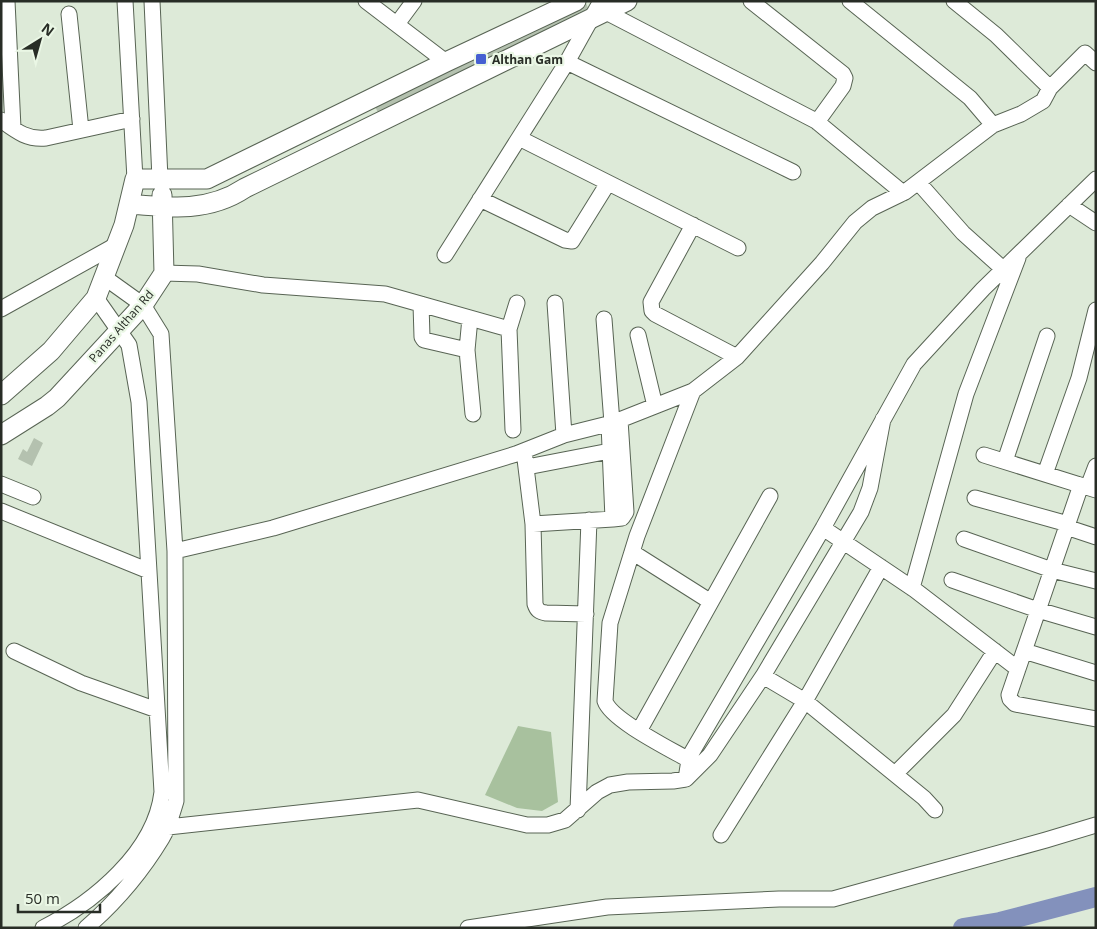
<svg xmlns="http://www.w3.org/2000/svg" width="1097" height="929" font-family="'Open Sans',sans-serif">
<rect width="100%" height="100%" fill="#ddead8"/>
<path fill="#a8c19e" d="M518 726 551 732 558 802 542 811 517 808 485 795Z"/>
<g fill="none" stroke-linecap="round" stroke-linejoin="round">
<path stroke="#8391bc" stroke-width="20" d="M963 928 1000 922 1096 897"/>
</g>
<path fill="#b4c1af" d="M585 1 595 23 383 123 369 94Z
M34 438 43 443 32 466 18 459 23 449 27 452Z"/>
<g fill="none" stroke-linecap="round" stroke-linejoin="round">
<defs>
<path id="minor" d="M7 1 13 128
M125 1 135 179
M152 1 160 179
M366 1 446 62
M751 1 843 74 845 78 843 86 817 122
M850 1 970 98 993 125
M954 1 996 35 1050 88
M606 12 816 121 903 193
M69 14 81 130
M397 24 414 1
M567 62 793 172
M1 120C16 131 27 140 46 138L132 119
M519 138 738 248
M918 182 963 233 1003 269
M480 199 565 240 572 241 608 183
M1069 205 1096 223
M693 225 651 302 652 311 655 314 737 357
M445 255 567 62 601 1
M164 273 198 274 263 285 385 294 509 329
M555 303 564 435
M421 304 422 337 424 340 467 350
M1 309 116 245
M470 318 467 350 473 414
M604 319 612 423
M638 335 655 406
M609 424 613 519 622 518 626 512 620 420
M513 430 509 329 517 303
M524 451 533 524 535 604C537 610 539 612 546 613L586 614
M984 455 1096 490
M1005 461 1047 336
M527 467 620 449
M1045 474 1079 378 1096 310
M1 484 33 497
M1081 485 1009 695 1010 699 1015 704 1096 719
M1088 487 1096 466
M975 498 1068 524
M1 511 149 571
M533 524 613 519
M1066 527 1096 537
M823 528 915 590 1018 669
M964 539 1052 570 1096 581
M175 551 273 528 516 454 564 435 612 423 693 391 737 357 822 263 855 222 872 208 905 192 993 125 1021 114 1043 101 1050 88 1085 53 1096 63
M632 552 711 602
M952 580 1038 610 1096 627
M912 588 966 394 1018 258
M14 651 81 683 157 710
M1024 651 1096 673
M763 676 805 701 924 798 935 810
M639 731 770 496
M689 760C670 749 611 720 605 701L610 623 637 536 693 391
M895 774 954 715 995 651
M686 779 689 760 692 752 823 528 914 364 983 289 1096 179
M578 810 589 520
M168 827 418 800 527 825H548L565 820 597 792 610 785 628 782 673 781 686 779 710 755 763 676 861 512 870 488 883 419
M721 835 805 701 881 567
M43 928C94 902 155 852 162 792L139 402 129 345 96 298
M86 928C115 903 142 871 162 838 169 827 172 814 176 801L175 551 161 334 143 305 104 277
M468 928 607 907 779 899H833L1046 840 1096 825"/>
<path id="major" d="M130 204C171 208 209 212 245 188L627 1
M1 395 51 351 96 298 124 225 135 179H207L446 62 576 1
M1 435 47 406 57 398 143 305 164 273 162 195"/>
</defs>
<use href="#minor" stroke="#586454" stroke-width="17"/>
<use href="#major" stroke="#586454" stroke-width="21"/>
<use href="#minor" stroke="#fff" stroke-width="15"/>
<use href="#major" stroke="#fff" stroke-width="19"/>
</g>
<rect fill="#465fd2" stroke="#eaf7e5" stroke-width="2" x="475" y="53" width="12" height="12" rx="2.5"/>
<g text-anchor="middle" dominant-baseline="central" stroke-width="4.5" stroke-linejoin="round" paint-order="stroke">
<g font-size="12" font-weight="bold" fill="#282d26" stroke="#eaf7e5" text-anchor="start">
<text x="492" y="59">Althan Gam</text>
</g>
<g font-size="12" fill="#282d26" stroke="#eaf7e5">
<text transform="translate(121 326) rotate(-49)">Panas Althan Rd</text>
</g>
</g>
<rect width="1097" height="929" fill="none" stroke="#282d26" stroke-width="5"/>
<g transform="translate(40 40) rotate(37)" stroke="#eaf7e5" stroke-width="4" paint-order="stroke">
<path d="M0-4L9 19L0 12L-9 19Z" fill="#282d26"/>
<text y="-8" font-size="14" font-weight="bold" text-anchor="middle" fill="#282d26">N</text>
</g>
<path d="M18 904v8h82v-8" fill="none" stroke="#282d26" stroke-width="2.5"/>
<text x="25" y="904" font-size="15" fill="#282d26" stroke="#eaf7e5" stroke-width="4" paint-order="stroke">50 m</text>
</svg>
